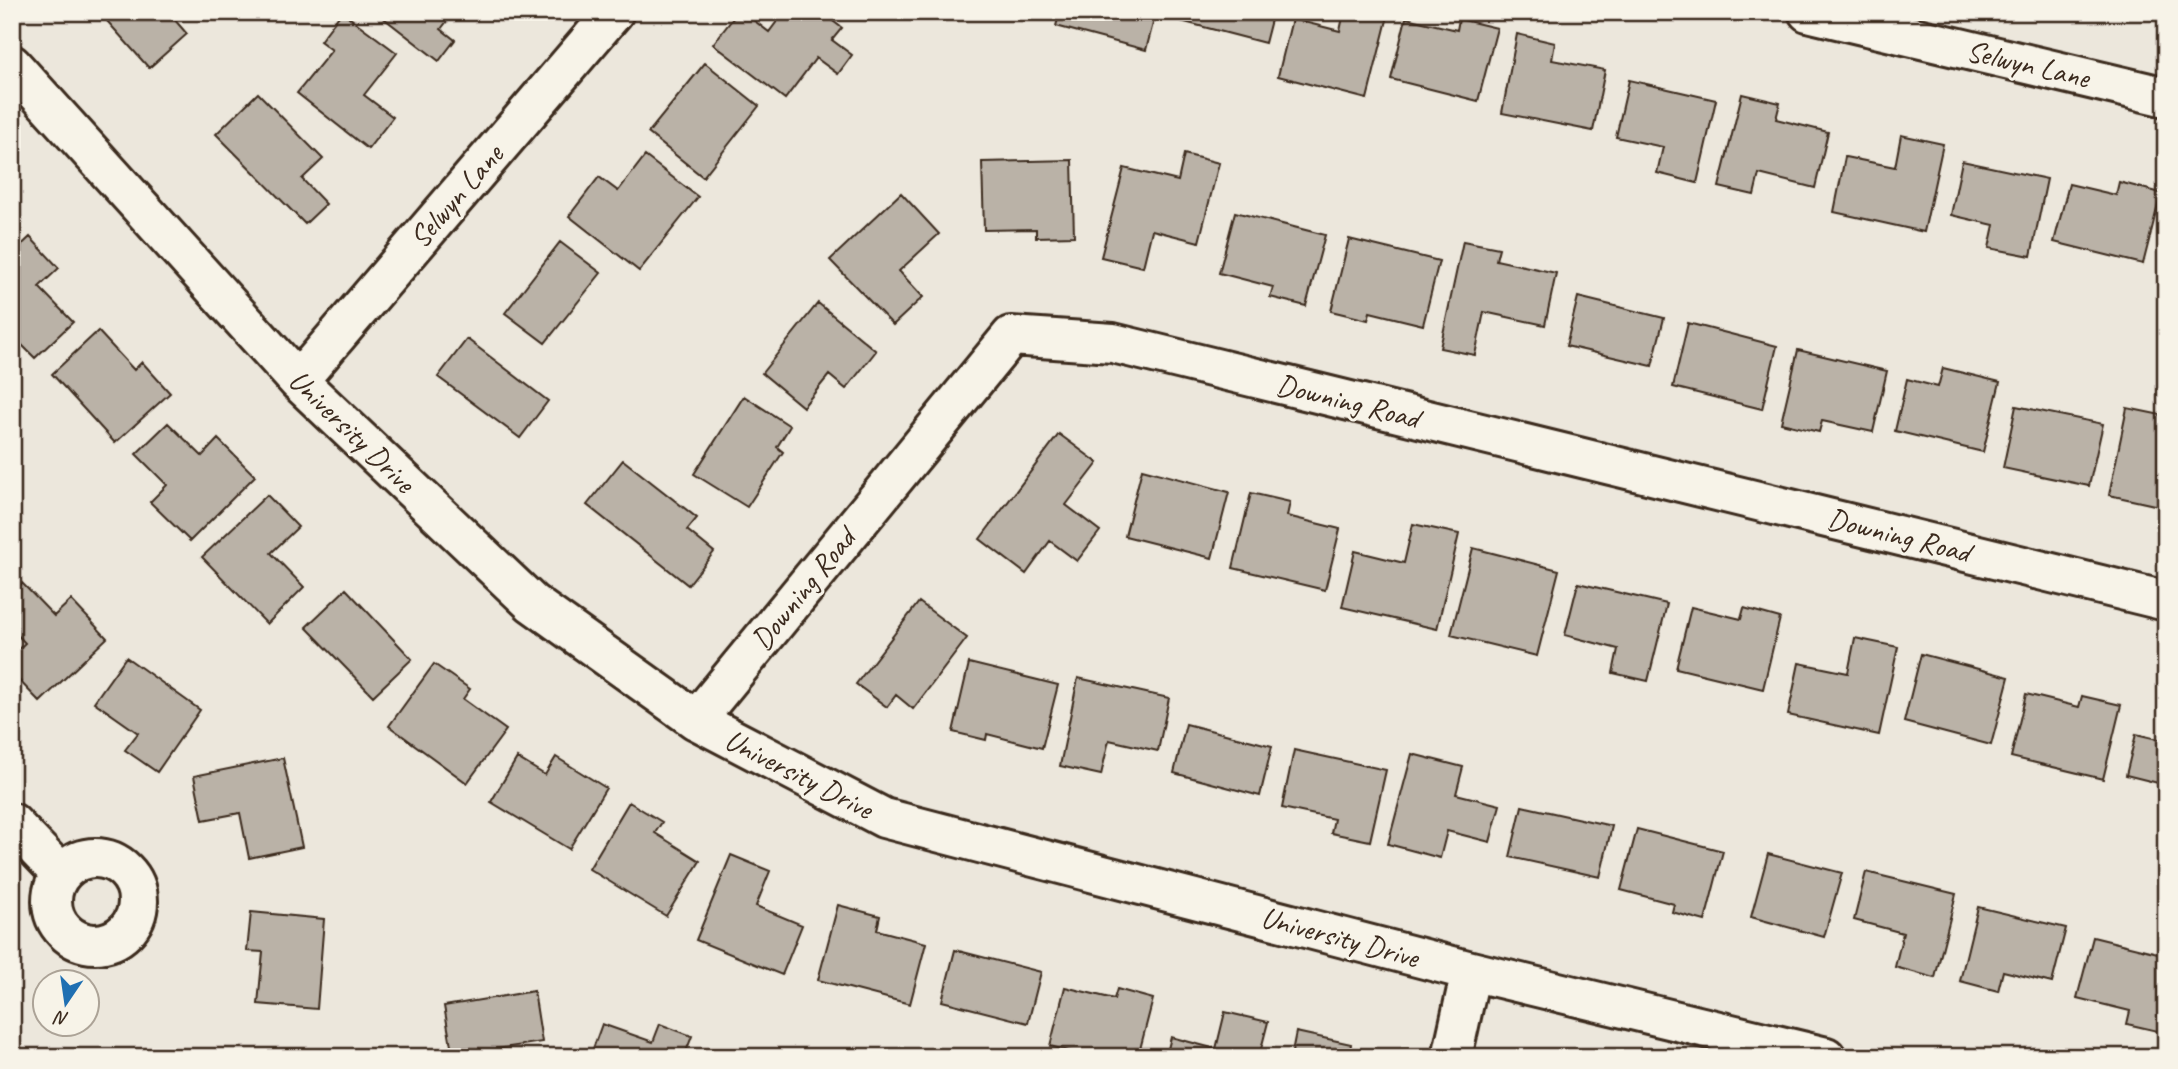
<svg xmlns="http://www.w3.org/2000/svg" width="2178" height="1069" font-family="Caveat,sans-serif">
<rect width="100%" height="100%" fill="#ece7dc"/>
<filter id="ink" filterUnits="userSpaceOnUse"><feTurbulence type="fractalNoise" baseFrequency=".0143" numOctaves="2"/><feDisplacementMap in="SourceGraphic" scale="14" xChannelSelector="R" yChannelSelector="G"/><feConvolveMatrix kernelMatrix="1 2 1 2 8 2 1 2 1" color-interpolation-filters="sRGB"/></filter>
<g filter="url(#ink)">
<path fill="#bab2a7" stroke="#3b2a1e" stroke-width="2" d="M99 12H168L187 34 149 68Z
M342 12 397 53 364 95 393 117 368 149 297 93 332 50 320 41Z
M384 12H454L441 29 455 40 439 61 381 16Z
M738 12H743L769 32 784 12H821L842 28 832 40 852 55 838 74 816 58 785 99 713 44Z
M1060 12H1156L1146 50 1056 26Z
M1175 12H1273L1265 43 1173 19Z
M1344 12H1389L1367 99 1278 76 1292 19 1340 31Z
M1406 18 1457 30 1459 19 1497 28 1478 101 1391 79Z
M1517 34 1555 43 1552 60 1605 70 1593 131 1502 113Z
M705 63 759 106 703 177 648 133Z
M1629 80 1716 100 1697 183 1657 173 1663 147 1616 137Z
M258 93 323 159 302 179 326 204 305 224 216 134Z
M1742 94 1780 103 1776 119 1828 132 1815 188 1759 174 1754 195 1719 187Z
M1901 135 1943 144 1924 232 1834 212 1845 157 1895 167Z
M1184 154 1219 163 1199 242 1152 230 1143 267 1101 257 1124 168 1178 181Z
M645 156 698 197 639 271 569 216 599 177 618 191Z
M1072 160 1074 236 1036 237V229L984 230 982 162Z
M1962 161 2047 179 2031 256 1989 248 1994 225 1951 215Z
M2119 182 2161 193 2143 264 2054 242 2069 184 2116 195Z
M901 193 939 234 899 271 923 297 893 325 830 260Z
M1235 212 1325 235 1306 306 1270 297 1273 287 1219 273Z
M30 237 59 268 39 287 73 322 35 358 12 335V254Z
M1349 239 1439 261 1423 325 1370 312 1368 320 1331 311Z
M1463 241 1499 248 1496 260 1556 273 1545 325 1484 312 1475 355 1440 348Z
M560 242 601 273 545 343 505 313Z
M1578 297 1664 318 1652 366 1566 346Z
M818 303 876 351 846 389 829 375 803 407 762 373Z
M1688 323 1777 346 1762 409 1673 387Z
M98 331 134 370 142 362 170 393 115 443 52 374Z
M467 339 548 401 520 438 438 377Z
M1798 350 1887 371 1873 432 1822 421 1819 432 1781 423Z
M1943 368 2000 382 1983 452 1895 431 1907 379 1938 387Z
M744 396 790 426 777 447 783 452 747 507 694 474Z
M2016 406 2103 424 2089 486 2003 468Z
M2127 408 2166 416V483L2159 506 2109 495Z
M168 423 202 456 218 439 255 476 190 541 150 502 167 485 136 454Z
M1059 434 1098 463 1066 505 1100 531 1077 561 1050 541 1026 574 980 539Z
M623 460 697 518 687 530 714 552 688 585 587 505Z
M1142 469 1229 492 1212 558 1125 536Z
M1251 493 1290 502 1287 516 1340 529 1325 590 1233 568Z
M267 495 298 527 271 553 304 587 267 624 202 557Z
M1413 524 1459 534 1437 629 1342 607 1355 551 1404 563Z
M1473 548 1559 570 1537 656 1451 635Z
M22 583 54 616 71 600 107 638 40 702 12 673V655L25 643 12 629V592Z
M1578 583 1667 604 1648 681 1613 673 1618 649 1565 635Z
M346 589 412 659 373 696 306 627Z
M919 602 967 638 913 709 896 695 887 707 856 684Z
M1691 607 1741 619 1744 608 1780 618 1763 689 1676 668Z
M1855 638 1898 647 1879 735 1788 715 1799 663 1848 673Z
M1921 654 2009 677 1991 745 1904 722Z
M126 657 200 710 157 772 125 750 138 733 94 702Z
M969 663 1058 685 1042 748 987 734 986 740 953 732Z
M434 664 470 689 463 699 506 730 467 783 389 726Z
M1078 678 1169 698 1158 751 1109 740 1101 775 1060 766Z
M2026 694 2079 707 2082 696 2121 705 2103 779 2011 757Z
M1186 724 1272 746 1260 796 1174 773Z
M2136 734 2166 741V785L2126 775Z
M1294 750 1386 770 1370 841 1331 833 1334 819 1282 808Z
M1412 754 1463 767 1456 794 1500 805 1490 842 1447 831 1440 858 1388 844Z
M556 757 606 788 569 849 491 802 517 758 545 775Z
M283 758 302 847 249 858 240 813 203 820 194 776Z
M629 802 662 822 655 833 700 861 666 916 589 869Z
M1522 806 1612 826 1600 877 1510 857Z
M1637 829 1723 851 1705 921 1672 912 1674 904 1621 890Z
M1768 854 1842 873 1824 937 1751 917Z
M731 855 770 871 756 906 802 925 782 975 696 940Z
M1866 872 1956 894 1935 978 1895 967 1903 933 1854 920Z
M838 905 880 916 877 930 926 943 910 1004 818 980Z
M1978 907 2066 928 2052 983 2003 971 1998 991 1960 981Z
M251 912 324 919 317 1009 258 1004 263 952 247 951Z
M2093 937 2166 955V1017L2162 1032 2127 1024 2130 1011 2077 998Z
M955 950 1041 972 1028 1023 942 1001Z
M1065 987 1114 999 1117 989 1153 999 1138 1057H1091L1050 1046Z
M534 991 542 1042 496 1049 498 1057H453L444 1006Z
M1225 1012 1268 1022 1259 1057H1166L1171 1037 1216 1049Z
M602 1024 653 1042 660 1024 692 1036 684 1057H590Z
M1296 1032 1351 1044 1349 1057H1291Z"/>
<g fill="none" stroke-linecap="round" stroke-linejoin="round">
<defs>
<path id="street" d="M1808 12 2166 97
M12 65 298 381 532 603 696 720 884 818 1471 971 1826 1057
M298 381 614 12
M696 720 1011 336 1113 343 2166 601
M12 823 61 874
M52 901a43 43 0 1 1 86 0a43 43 0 1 1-86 0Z
M1452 1057 1471 971"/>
</defs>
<use href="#street" stroke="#3b2a1e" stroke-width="44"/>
<use href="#street" stroke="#f7f3e8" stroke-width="38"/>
</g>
</g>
<g text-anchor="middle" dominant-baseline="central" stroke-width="6" stroke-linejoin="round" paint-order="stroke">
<g font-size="30" fill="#3b2a1e" stroke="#f7f3e8">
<text transform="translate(2028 64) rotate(13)">Selwyn Lane</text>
<text transform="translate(456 196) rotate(-49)">Selwyn Lane</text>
<text transform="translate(1348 401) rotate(14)">Downing Road</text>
<text transform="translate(352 431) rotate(44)">University Drive</text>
<text transform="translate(1899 535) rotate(14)">Downing Road</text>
<text transform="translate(803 589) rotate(-51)">Downing Road</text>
<text transform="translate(799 774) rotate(27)">University Drive</text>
<text transform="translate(1340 937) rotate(15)">University Drive</text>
</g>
</g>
<rect width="2178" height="1069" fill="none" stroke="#f7f3e8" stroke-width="42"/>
<rect x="21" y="21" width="2136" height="1027" fill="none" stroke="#3b2a1e" stroke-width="2.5" filter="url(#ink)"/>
<g transform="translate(66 1003) rotate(193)"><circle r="33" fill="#f7f3e8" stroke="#aca397" stroke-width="2"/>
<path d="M0-5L12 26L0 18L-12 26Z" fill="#1f6fb2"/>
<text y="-10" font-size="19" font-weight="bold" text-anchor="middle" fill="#3b2a1e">N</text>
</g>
</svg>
